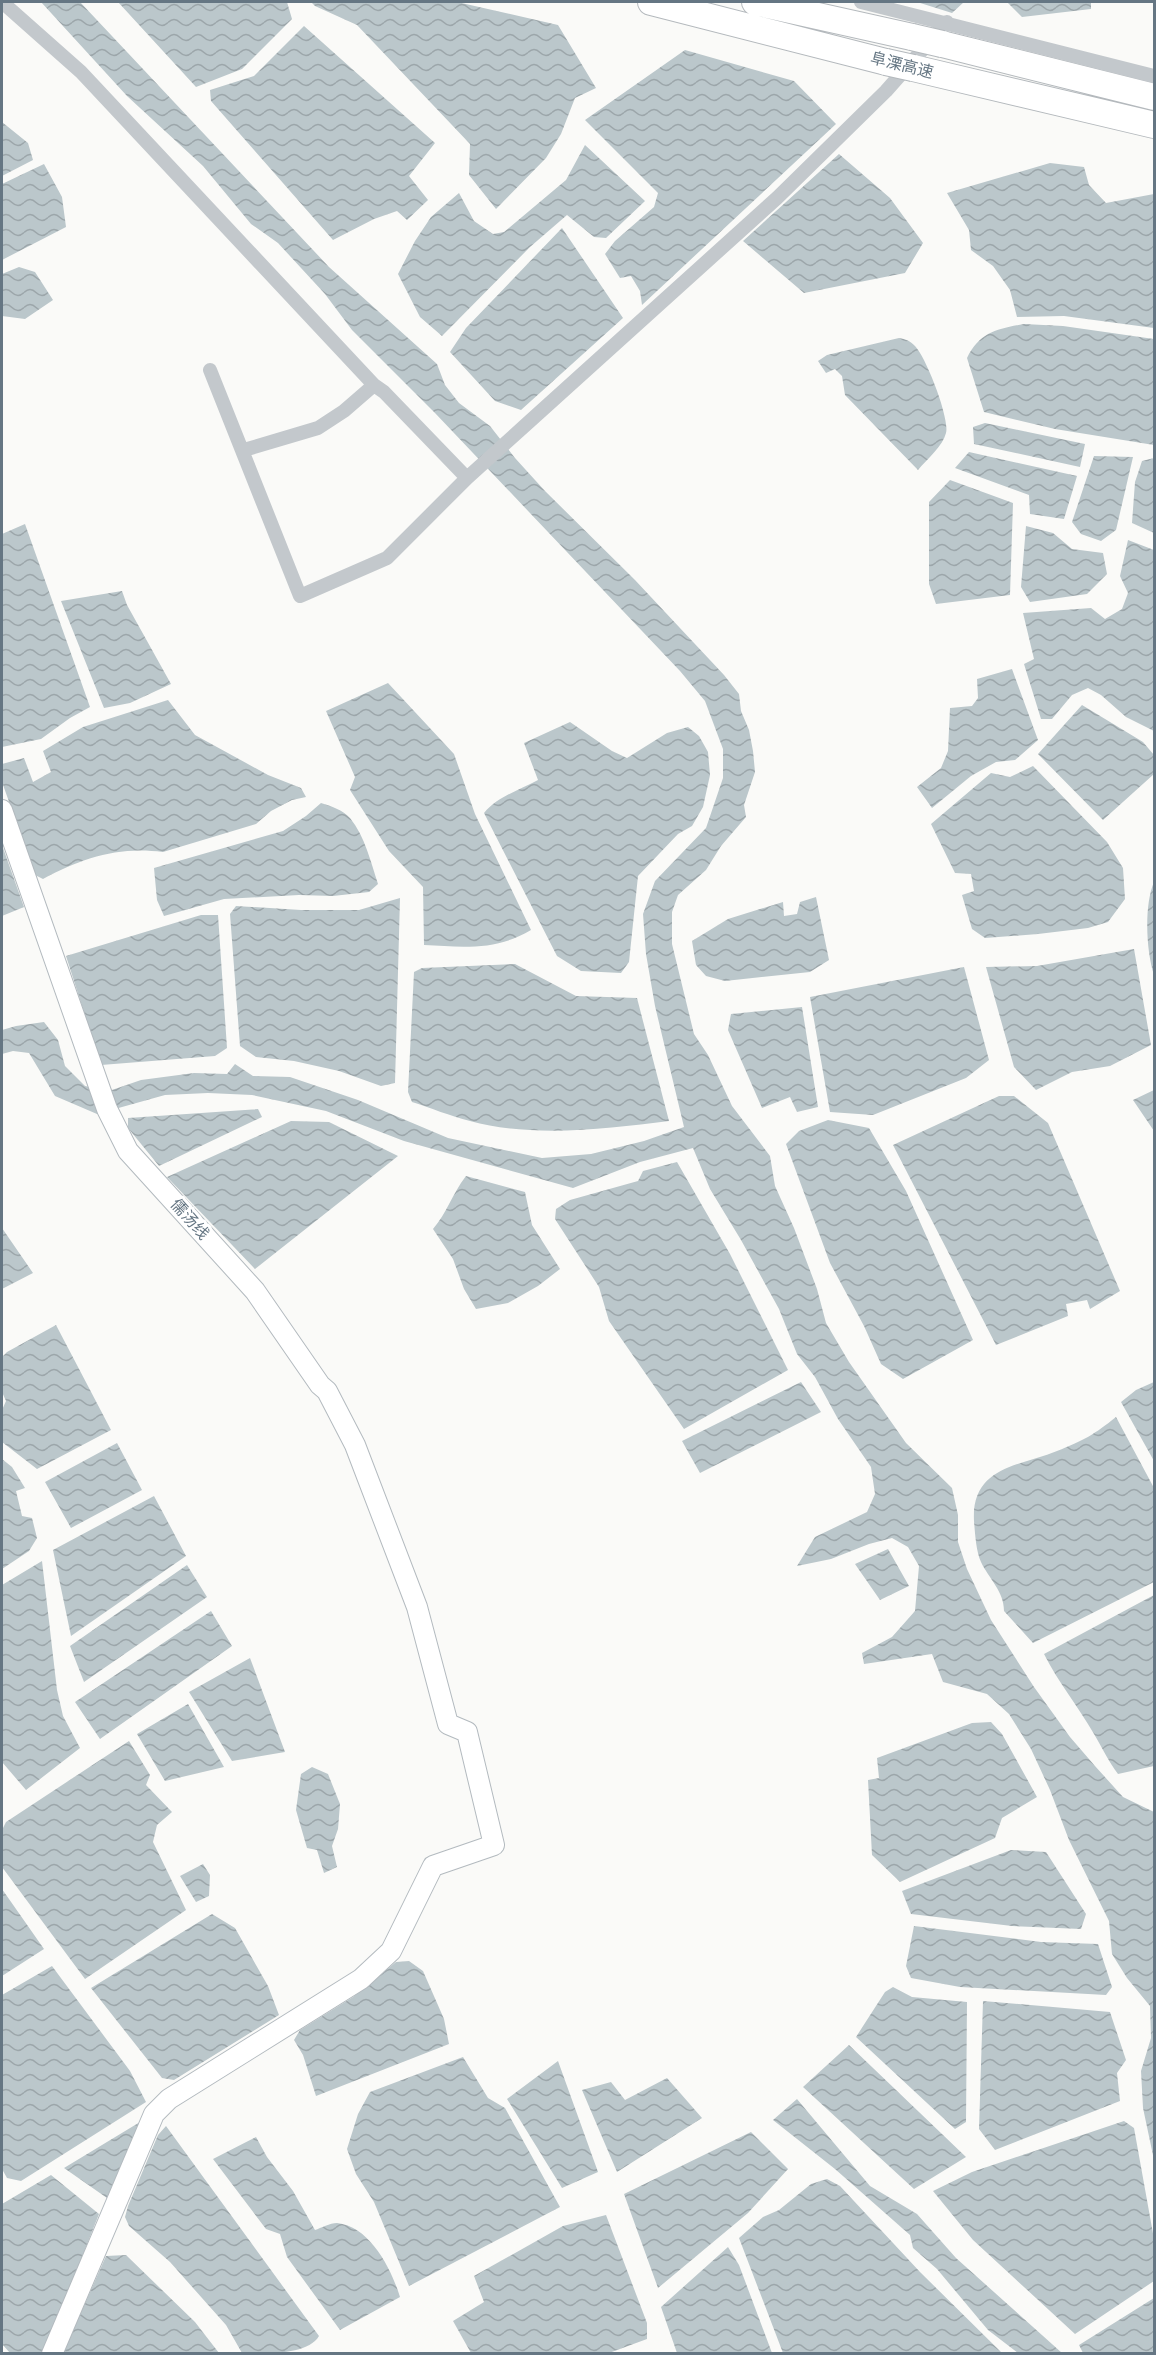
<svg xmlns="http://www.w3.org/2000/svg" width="1156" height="2355" font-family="'Public Sans','Noto Sans SC',sans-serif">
<defs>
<pattern id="water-waves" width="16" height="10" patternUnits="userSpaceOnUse" patternTransform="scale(1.5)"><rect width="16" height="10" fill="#bbc7cb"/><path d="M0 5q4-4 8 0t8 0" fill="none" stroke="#9ca6aa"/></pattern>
</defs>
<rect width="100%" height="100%" fill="#fafaf8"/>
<path fill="url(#water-waves)" d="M41 2H80L329 267 437 364 445 385 459 403 490 426 515 458 545 491 635 580 724 675 739 694 741 711 749 730 753 751 755 772 744 805 746 817 721 846 706 870 678 895 672 912V944L694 1034 708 1055 732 1106 770 1156 775 1186 794 1228 817 1289 826 1323 849 1362 906 1443 952 1488 958 1515V1542L967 1569 991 1620 1034 1687 1070 1737 1095 1766 1123 1797 1154 1812V2160L1143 2108 1141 2071 1151 2038 1150 2006 1127 1978 1112 1954 1109 1921 1069 1840 1050 1790 1031 1749 1009 1714 987 1694 943 1682 932 1654 864 1664 862 1653 892 1637 915 1611 919 1566 908 1547 892 1538 869 1544 831 1559 797 1566 815 1537 867 1512 875 1494 871 1467 838 1419 815 1377 797 1354 779 1309 741 1240 710 1189 693 1148 640 1162 573 1188 404 1141 326 1111 252 1095 208 1093 165 1095 97 1114 55 1096 29 1053 13 1051 2 1054V1030L16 1026 44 1022 58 1040 65 1066 85 1086 109 1091 141 1080 194 1073 227 1074 235 1064 253 1076 290 1077 358 1100 448 1138 542 1158 591 1154 644 1141 684 1127 655 1006 646 954 643 914 655 881 706 828 723 778V749L705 701 680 671 435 413 352 330 325 294 278 243 251 224 203 166 127 96Z
M118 2H287L292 19 242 69 196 87Z
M311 2H457L558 25 596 88 575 98 561 134 546 158 496 209 469 175 470 144 357 25 315 6Z
M917 2H964L952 13Z
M1007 2H1091V9L1022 17Z
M304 26 435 143 409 176 428 200 407 220 397 211 374 219 333 240 211 101 210 90 254 76Z
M685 50 794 81 836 124 642 305 640 291 631 276 620 278 605 254 615 241 654 207 658 193 585 120Z
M2 122 28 143 33 160 2 176Z
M585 145 645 201 606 238 594 237 567 215 530 247 442 336 420 317 398 274 415 241 431 217 459 193 474 221 493 234 504 232 566 180Z
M839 154 890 198 923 243 905 273 804 293 743 241Z
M1050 163 1084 167 1089 185 1106 203 1154 194V328L1064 316 1017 317 1010 290 993 266 971 250 969 230 947 193Z
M44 164 62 197 66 227 2 260V184Z
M562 228 623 318 521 410 495 401 450 352 466 328Z
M19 267 35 272 53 300 25 319 2 316V274Z
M1024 324 1063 326 1154 339V445L1055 429 984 412 967 358C980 332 997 329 1024 324Z
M899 338C906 339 910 341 915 346 926 357 950 419 946 433 943 446 927 459 918 470L845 395 842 376 835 369 826 373 818 361 827 355Z
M985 423 1085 444 1080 467 974 444 973 427Z
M969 452 1077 476 1064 519 1030 514 1029 495 955 468Z
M1094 456 1133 457 1116 530 1101 541 1081 534 1072 522Z
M1154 458V533L1132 523 1135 482 1142 461Z
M950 480 1013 503 1010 595 936 604 929 584V502Z
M25 524 90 707 70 718 41 739 2 747V534Z
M1026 526 1053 533 1072 549 1103 553 1107 574 1087 594 1030 602 1021 587Z
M1128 540 1154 550V731L1126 717 1101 695 1088 688 1072 695 1052 719H1041L1024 664 1034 659 1023 613 1091 608 1105 619 1122 609 1128 593 1120 576Z
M122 591 127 605 171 684 130 703 104 708 61 601Z
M1012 669 1038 740 1015 760 996 762 971 776 932 808 917 787 941 768 948 751 950 708 972 706 978 698 977 679Z
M388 683 454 754 475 814 531 930C496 951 463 947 424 945L423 887 389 851 350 790 355 777 326 711Z
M168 700 195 735 268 775 301 788 306 797 292 800 271 811 256 824 163 852C118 846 82 858 43 879L35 875 2 782V764L24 758 33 782 51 772 43 751 83 727Z
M1082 705 1143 742 1154 755V774L1103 820 1038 754Z
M570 722 612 751 627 758 667 733 688 727 699 736 708 752 710 775 703 807 692 826 678 834 638 876 629 962 621 973 581 971 557 956 484 813C498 796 520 790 538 780L524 743Z
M1033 766 1107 842 1123 868 1125 899 1108 922 1088 928 1038 934 985 938 972 929 962 895 974 891 971 874 955 873 931 824 991 773 1010 777Z
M321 803C331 806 343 810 350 818 365 836 371 863 378 884L369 892 333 896 299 895 224 899 164 916 157 900 154 868 283 831 306 816Z
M2 845 24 907 2 916Z
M1154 882V975C1146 951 1144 905 1154 882Z
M816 897 829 960 810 972 725 981 706 976 696 965 692 941 728 919 783 902 784 916 797 914 800 902Z
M400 898 395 1083 381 1086 339 1071 294 1061 256 1057 240 1046 230 914 236 906 301 910H359Z
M201 915H218L227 1048 215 1056 101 1065 66 956Z
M1134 949 1151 1045 1110 1066 1072 1072 1036 1090 1014 1067 986 967 1037 966Z
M515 964 576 996 637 998 669 1121C606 1129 532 1138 470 1121 450 1116 431 1108 412 1102L408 1092 414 972 422 968Z
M964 967 989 1060 966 1078 873 1115 830 1112 810 997Z
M802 1007 818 1107 797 1112 790 1097 762 1108 728 1030 731 1014Z
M1154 1090V1131L1133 1100Z
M999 1096H1014L1048 1123 1120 1291 1090 1309 1087 1300 1066 1304 1068 1316 996 1345 893 1145Z
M258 1109 262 1117 159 1166 128 1128V1118Z
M828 1120 869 1128 906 1191 973 1340 903 1379 881 1364 864 1326 830 1263 786 1144 799 1131Z
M291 1121 329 1122 398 1156 255 1269 167 1177Z
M677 1162 730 1254 788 1370 684 1429 609 1321 599 1287 555 1219 556 1209 570 1200 638 1181 643 1171Z
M466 1176 525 1192 532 1225 560 1269 538 1286 508 1303 476 1309 464 1289 453 1259 433 1229C447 1213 452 1194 466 1176Z
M2 1228 33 1273 2 1289Z
M56 1325 111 1430 37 1469 2 1442V1410L6 1401 2 1392V1357L7 1352Z
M801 1382 821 1412 700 1473 682 1441Z
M1154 1382V1461L1121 1402 1136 1390Z
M1116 1417 1154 1488V1582L1033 1643 1004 1611C1004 1591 989 1579 981 1562 976 1551 975 1533 974 1521 971 1466 1021 1466 1057 1451 1083 1441 1095 1434 1116 1417Z
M117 1443 142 1490 71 1528 45 1482Z
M2 1459 12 1467 25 1488 16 1491 22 1516 32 1518 37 1538 29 1551 2 1569Z
M154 1496 186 1556 71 1636 53 1550Z
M888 1549 909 1586 880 1600 855 1564Z
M42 1561 57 1690 63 1716 80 1748 26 1790 2 1762V1585Z
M187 1565 207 1597 84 1682 70 1646Z
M1154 1595V1766L1118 1774C1108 1761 1102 1747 1094 1734 1078 1706 1058 1682 1044 1654Z
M211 1611 232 1646 100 1739 75 1702Z
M250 1658 285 1752 232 1761 189 1692Z
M188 1704 224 1767 165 1781 137 1734Z
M991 1722 1002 1734 1037 1797 1002 1818 995 1838 900 1882 872 1855 868 1780 879 1778 877 1758 972 1723Z
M129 1741 150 1775 146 1785 172 1812 157 1825 153 1842 186 1910 85 1979 2 1867V1830L6 1822Z
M312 1767 328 1774 340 1804 338 1829 332 1846 337 1867 324 1873 317 1850 307 1848 296 1810 301 1774Z
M1011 1850 1046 1852 1086 1914 1081 1929 1012 1926 911 1914 902 1891Z
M203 1864 210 1875 209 1896 196 1902 180 1876Z
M2 1889 44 1949 2 1976Z
M212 1914 235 1928 268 1986 279 2015 174 2080 162 2078 91 1988Z
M914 1926 1041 1942 1098 1944 1112 1987 1106 1995 960 1987 911 1978 906 1966Z
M409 1961 423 1971 444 2019 449 2044 316 2096 303 2055 294 2040 300 2030 353 1997 396 1962Z
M52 1966 130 2071 146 2102 21 2181 7 2178 2 2169V1995Z
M893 1987 912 1997 967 2002 966 2122 955 2129 856 2037 885 1992Z
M983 2001 1110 2012 1126 2060 1117 2073 1120 2101 995 2150 979 2129Z
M849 2045 966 2157 914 2189 803 2087Z
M463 2057 488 2098 505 2108 560 2207 409 2286 374 2202 356 2174 347 2149 358 2114 370 2092Z
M558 2061 598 2172 562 2188 507 2099Z
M667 2078 702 2118 617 2172 582 2090 611 2082 625 2100Z
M797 2099 870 2186 917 2214 956 2258 1062 2353H1018L988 2330 937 2269 913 2248 910 2235 835 2169 773 2120Z
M1124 2121 1134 2128 1154 2239V2281L1075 2334 973 2240 933 2191 972 2172Z
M140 2122 107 2198 64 2168Z
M166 2126 319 2336C308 2355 266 2354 242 2353L226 2325 170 2262 129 2226 125 2217 128 2206 158 2135Z
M751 2132 788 2169 748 2213 658 2288 624 2194Z
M256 2137 267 2157 293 2191 315 2230C321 2228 330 2223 337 2223 370 2226 392 2270 400 2297L340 2330 287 2257 280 2234 266 2229 213 2159Z
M51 2175 99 2214 44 2353H10L2 2344V2204Z
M827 2179 840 2186 920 2272 1002 2353H783L739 2238 763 2217 779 2210 811 2184Z
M606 2215 647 2323V2339L609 2353H471L453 2321 484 2302 474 2276 563 2226Z
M728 2247 739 2265 772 2353H677L661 2307Z
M126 2255 195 2322 219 2353H63L106 2256Z
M1154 2298V2353H1083L1079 2345Z"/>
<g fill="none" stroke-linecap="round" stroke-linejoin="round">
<defs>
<path id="secondary" d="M2 810 107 1109 128 1151 255 1291 320 1385 327 1391 355 1445 417 1607 448 1724 467 1732 494 1845 433 1866 391 1951 361 1979 169 2099 154 2114 52 2354"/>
<path id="highway" d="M651 2 886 62
M755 2 912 37
M942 44 1154 97
M913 68 1154 125"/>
</defs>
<use href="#secondary" stroke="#b3babf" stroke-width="22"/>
<use href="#highway" stroke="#b4b9bd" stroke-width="28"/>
<path stroke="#c3c8cc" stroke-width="14" d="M2 2 81 72 374 385 384 392 467 478
M861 2 1154 76
M210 370 300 596 387 558 467 478 530 421 777 198 886 91 947 22
M244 450 318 428 344 411 374 385"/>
<use href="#secondary" stroke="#fff" stroke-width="20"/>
<use href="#highway" stroke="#fff" stroke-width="26"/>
<defs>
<path id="highway-bridge" d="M912 37 942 44
M886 62 913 68"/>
</defs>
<use href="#highway-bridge" stroke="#b4b9bd" stroke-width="28" stroke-linecap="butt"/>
<use href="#highway-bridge" stroke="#fff" stroke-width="26"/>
</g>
<g text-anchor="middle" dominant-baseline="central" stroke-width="6" stroke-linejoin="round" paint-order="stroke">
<g font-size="16" fill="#657683" stroke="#fff">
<text transform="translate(902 65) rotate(14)">阜溧高速</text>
<text transform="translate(190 1219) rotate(48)">儒汤线</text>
</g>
</g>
<rect width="1156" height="2355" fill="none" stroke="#657683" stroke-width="6"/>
</svg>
